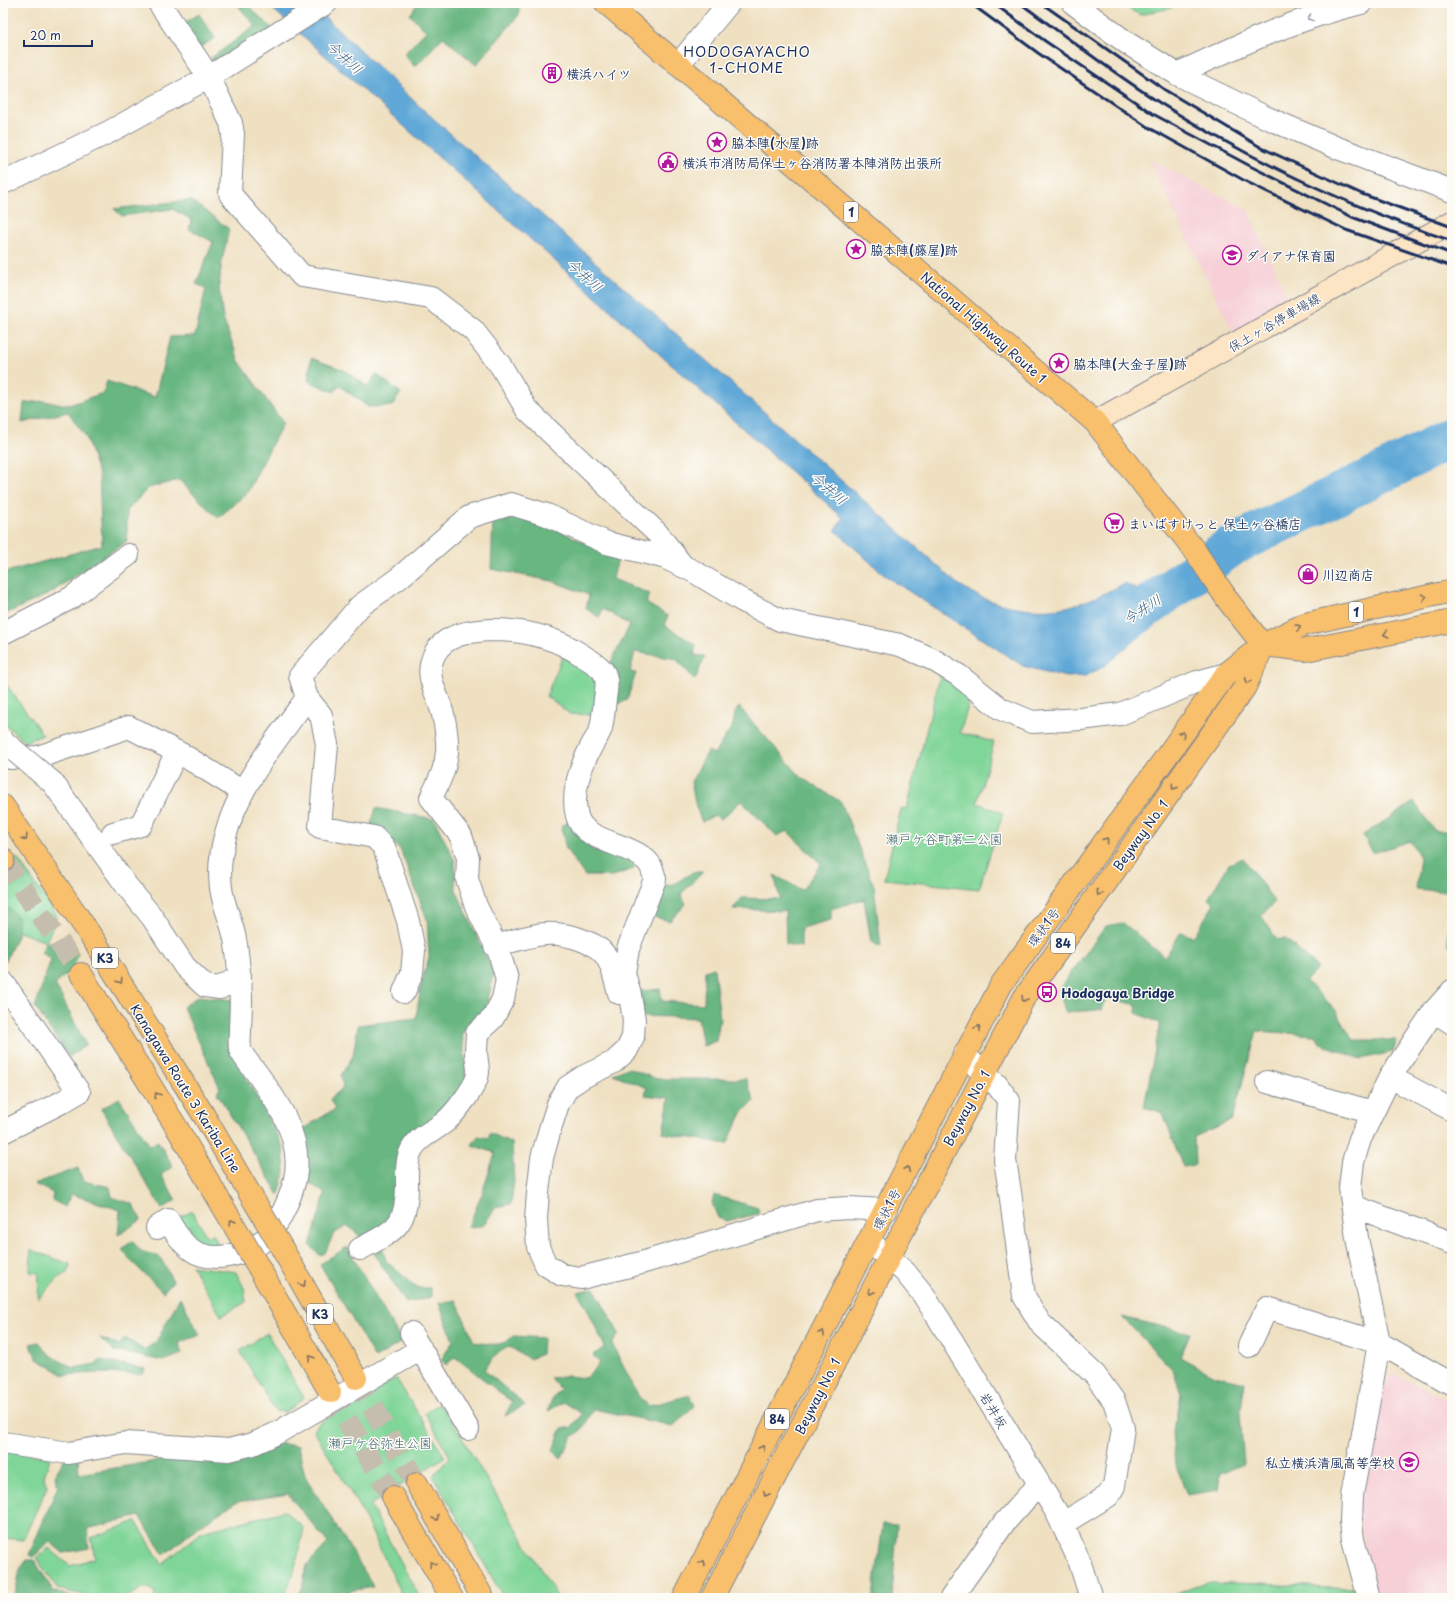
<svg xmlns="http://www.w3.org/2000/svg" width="1455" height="1601" font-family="'Playpen Sans','Klee One',sans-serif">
<rect width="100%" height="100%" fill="#fdfcf7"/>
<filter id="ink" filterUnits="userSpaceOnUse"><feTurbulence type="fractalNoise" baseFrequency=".025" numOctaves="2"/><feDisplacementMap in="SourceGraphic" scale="8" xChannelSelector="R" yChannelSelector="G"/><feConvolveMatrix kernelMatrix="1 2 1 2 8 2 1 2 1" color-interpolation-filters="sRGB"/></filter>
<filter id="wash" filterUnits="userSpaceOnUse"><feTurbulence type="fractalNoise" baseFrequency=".012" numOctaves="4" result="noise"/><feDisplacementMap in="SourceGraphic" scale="16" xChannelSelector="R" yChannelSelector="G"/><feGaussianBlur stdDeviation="0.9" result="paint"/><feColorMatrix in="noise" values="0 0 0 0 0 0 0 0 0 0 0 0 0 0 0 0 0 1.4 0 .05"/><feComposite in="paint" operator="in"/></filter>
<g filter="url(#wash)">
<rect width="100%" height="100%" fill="#efe0c1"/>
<path fill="#f6cfd7" d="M1148 159 1247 209 1289 300 1273 312 1234 334Z
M1392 1373 1452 1402V1598H1377L1357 1514 1374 1410Z"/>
<path fill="#80d598" stroke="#4e827b" d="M1119 3H1174L1171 8 1140 15Z
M563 656 599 681 592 715 570 714 546 696Z
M941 672 972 693 960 733 994 742 977 803 1003 813 979 889 884 879 901 809 907 808Z
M3 680 43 735 25 742 3 723Z
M17 858 57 916 46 942 17 931 3 959V869Z
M192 1211 207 1237 213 1234 220 1249C195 1243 192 1240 179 1218Z
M31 1250 70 1264 68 1273 61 1276 38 1299 39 1273 30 1272Z
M192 1266 236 1272 244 1288 246 1302 221 1316Z
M267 1333 304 1398 285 1412 275 1411 240 1351Z
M396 1378 445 1457 370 1505 420 1598H402L399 1588 361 1510 314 1431 318 1424Z
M439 1404 450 1418 558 1598H504L433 1476 450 1457 425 1413Z
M3 1449 50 1458 44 1477 47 1487 23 1540 3 1538Z
M285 1511 304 1528 294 1572 283 1598H154L155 1592 145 1587 125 1598H95L58 1589 36 1558 49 1548 70 1566 95 1558 91 1538 136 1521 162 1564 202 1532Z
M1210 1582 1355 1588 1358 1598H1163Z"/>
<path fill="#68b680" stroke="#42726f" d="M236 3H245L274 30 215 65 211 58 255 26Z
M418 3H519V15L476 65 443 37 415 67 404 54 426 31 410 15Z
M199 14 215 38 199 48 182 24Z
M191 200 229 229 222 261 219 286 223 319 239 361 283 423 247 493 218 518 179 480 148 488 127 511V541L49 594 3 615V573L102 545 99 475 86 437 68 412 22 423 24 403 43 401 69 405 103 393 107 381 155 397 170 337 195 336 206 288 196 284 213 242 189 229 192 220 172 209 122 216 114 209Z
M311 358 344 370 368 387 376 374 401 393 392 406 368 407 340 386 334 392 308 381Z
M518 517 558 530 618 558 613 579 650 594 646 603 668 616 664 625 696 645 694 655 705 656 695 680 676 659 635 652 630 672 636 673 627 700 612 707 617 681 611 662 630 625 603 609 599 617 586 609 589 595 552 581 491 569 493 521Z
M739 707 802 778 841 802 874 886 881 947 871 942 864 899 831 909V920L801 928V947L786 944 785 911 733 909 742 898 780 899 774 875 802 890 821 864 787 831 777 836 741 801 720 820 715 815 702 822 696 807 691 782 708 751 714 754 733 725 735 713Z
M1414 802 1435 831H1452V949L1448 943 1449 892 1416 889 1420 857 1410 841 1373 853 1363 835Z
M376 808 434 819 455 861 456 890 494 973 486 1009 462 1033 467 1075 455 1103 427 1126 394 1221 363 1239 348 1226 334 1233 325 1253 320 1256 310 1245 325 1194 306 1180 301 1130 335 1109 330 1099 343 1088 341 1075 353 1056 358 1025 416 1018 421 985 429 957 427 919 400 849 371 824Z
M571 821 579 835 593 850 635 860 634 869 612 876H585L566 849 561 826Z
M1243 858 1275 902 1261 915 1277 940 1285 938 1318 968 1306 981 1335 1009 1353 1040H1397L1393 1052 1361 1059 1321 1044 1315 1035 1257 1031 1232 1120 1194 1137 1195 1165 1183 1167 1163 1113 1144 1107 1160 1023 1136 1013 1137 1005 1108 998 1101 1010 1065 1012 1059 989 1106 926 1123 923 1165 957 1181 932 1193 937 1214 904 1208 899 1229 864Z
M693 872H703L681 894 686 904 670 921 650 916 664 885 674 884Z
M5 905 18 917 17 936 5 962 3 960V906Z
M68 939 78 954 73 969 55 984 86 1045 69 1057 35 1007 51 959 41 952 46 943Z
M714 968 720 1019 716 1041 703 1046 698 1018 643 1016 640 991 660 989 662 1001 704 1004 705 971Z
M198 996 234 1000 230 1048 273 1127 283 1147 285 1173 279 1195 217 1093 220 1088 183 1007Z
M628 1068 657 1079H746L754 1101 742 1113 727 1144 663 1133 669 1098 645 1095 647 1088 613 1074Z
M119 1098 150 1146 158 1141 173 1166 161 1175 176 1200 162 1209 101 1109Z
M490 1133 512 1143 514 1182 511 1204 496 1207 483 1226 468 1227 482 1194 495 1153 472 1145 478 1136 488 1138Z
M78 1168 83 1181 110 1187 112 1197 133 1204 141 1220 118 1235 120 1210 71 1194 65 1207 52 1200 53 1193 34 1184Z
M714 1195 758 1208 759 1214 726 1221 718 1218 712 1203Z
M132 1241 141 1251 160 1257 173 1281 163 1292 129 1259 122 1249Z
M381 1245 386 1261 417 1288H430L432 1297 406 1303 372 1250Z
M347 1247 402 1342 375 1358 320 1264Z
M594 1288 619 1334 612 1344 639 1397 649 1406 690 1395 695 1406 673 1426 594 1409 581 1431 573 1436 561 1459 553 1450 562 1428H571L582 1414 564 1402 548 1411 552 1398 561 1389 550 1378 569 1376 585 1378 600 1363 593 1355 605 1347 585 1304 577 1292Z
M180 1297 200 1335 179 1343 182 1354 164 1361 114 1351 100 1338 120 1345 125 1338 144 1350 156 1342Z
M456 1300 474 1342C489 1344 502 1348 513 1336L543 1338 542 1354 529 1359 510 1347 500 1350 484 1370 525 1405 505 1416 512 1402 455 1357 446 1365 441 1360 453 1341 439 1303Z
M1122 1317 1190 1333 1180 1357 1215 1376 1245 1383 1240 1414 1244 1464 1220 1473 1218 1490 1187 1495 1175 1464 1172 1432 1177 1419 1181 1394 1173 1370Z
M39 1342 51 1356 74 1368 95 1364 101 1360 145 1369 143 1374 99 1373 64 1375 37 1359 30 1344Z
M269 1442 298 1446 305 1476 374 1587 349 1591 348 1598H297L302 1589 307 1565 328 1543 288 1494 236 1502 198 1527 164 1555 139 1516 87 1529 89 1548 63 1553 50 1542 33 1557 29 1555 58 1486 55 1475 66 1456 78 1457 79 1474 175 1458V1451Z
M883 1524 897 1525 892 1598H873Z
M27 1560H34L54 1592 80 1598H24L15 1595 20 1569Z"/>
<path fill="#5fa8d7" stroke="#3d6c9a" d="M266 3H310L417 104 958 584C966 589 974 594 983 598 1011 609 1048 614 1077 604 1094 599 1110 591 1125 583L1143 593 1162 578 1180 603 1103 667 1086 676 1066 677 1023 666 884 575 835 530 843 518Z"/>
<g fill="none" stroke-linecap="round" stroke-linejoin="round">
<path stroke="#5fa8d7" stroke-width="41" d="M1126 622 1233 545 1376 476 1452 437"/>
</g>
</g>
<g filter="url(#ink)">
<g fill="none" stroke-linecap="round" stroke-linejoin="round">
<path stroke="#c5bdad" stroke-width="22" stroke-dasharray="22 11" stroke-linecap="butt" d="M3 860 81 974
M356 1378 417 1484
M330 1392 393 1497"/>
<defs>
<path id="minor" d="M159 3 209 77 231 123 233 134 230 194 302 276 431 298 473 330 501 366 527 410 657 533 682 565
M1073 3 1127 43 1177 74 1263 116 1335 147 1452 191
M678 65 729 3
M1177 74C1237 46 1297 18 1361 3
M3 183 109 132 209 77 326 3
M3 633 71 598 128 555
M307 698 321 715 327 744 320 827 374 837 384 847 408 921 414 951 412 973 404 992
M10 758 38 757 129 727 183 755 243 792
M53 783 126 885 152 917 185 967 205 986 220 988 240 976
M113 833 141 825 177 752
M495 946C529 937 547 927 582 940 592 944 599 947 605 955 613 965 615 981 619 993
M3 982 79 1092 62 1102 3 1132
M1434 1011 1452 1023
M964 1055 997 1085 1009 1101 1005 1160 1010 1192 1024 1296 1040 1323 1095 1375 1114 1401 1123 1428 1114 1486 1108 1496 1062 1524
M1390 1077 1452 1110
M1267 1082 1373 1112
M1353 1206 1452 1243
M157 1228 168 1220C174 1230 180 1241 189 1248 210 1265 247 1255 265 1239 279 1225 294 1192 296 1172 301 1135 276 1100 256 1072 251 1066 242 1056 240 1049 239 1043 240 1034 240 1028 241 1008 242 990 239 971 238 960 237 949 235 939 232 922 223 905 221 888 212 817 268 751 307 698L300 676 360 606 399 578 469 517 511 504 547 515 607 543 663 557 693 571 743 601 780 620 900 645 932 659 958 675 1001 709 1032 722 1081 719 1120 714 1197 682 1226 674
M869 1241 905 1272 922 1293 939 1319 1057 1513 1079 1560 1091 1598
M360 1249C398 1229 408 1225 407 1178 407 1169 407 1157 412 1149 419 1136 434 1131 445 1122 454 1114 478 1085 478 1072 478 1065 476 1058 476 1051 476 1045 477 1039 477 1033L493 1018 503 999 507 979 499 952 476 906 467 879 468 858 461 836 431 798C438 783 446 769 447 752 448 741 445 719 441 708 435 688 424 675 435 653 446 634 471 631 491 630 522 630 554 637 580 654 587 659 602 666 605 675 608 682 606 691 605 699 604 708 603 719 601 728 599 735 594 741 591 747 580 767 571 794 577 816 583 842 629 843 646 860 652 865 653 872 655 879L628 949 624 973 630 995 634 1020 633 1037 627 1050 614 1062 583 1077 568 1087 558 1104 550 1129 542 1158 538 1193 536 1219 538 1247 546 1265 562 1275 581 1278 641 1263 817 1210 848 1208 886 1210
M411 1333 468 1429
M1249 1346 1267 1308 1379 1343 1452 1384
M3 1443 69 1453 126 1443 229 1450 253 1444 277 1433 421 1349
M951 1598 1004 1523 1039 1484
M1369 1598 1353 1540 1351 1521 1352 1496 1379 1343 1357 1238 1350 1188 1353 1162 1360 1139 1390 1077 1434 1011 1452 991"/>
<path id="secondary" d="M1095 422 1452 222"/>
<path id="primary" d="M684 1598 1001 985 1226 674 1263 645
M712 1598 1024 998 1245 687 1263 646"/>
<path id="trunk" d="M606 3 1095 422 1195 551 1229 602 1263 645 1306 650 1452 621
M1263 645 1305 624 1452 591"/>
<path id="motorway" d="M3 806 95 942 203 1114
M3 859V860
M81 974 177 1128
M283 1250 356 1378
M259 1268 330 1392
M417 1484 483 1598
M393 1497 452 1598"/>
</defs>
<use href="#minor" stroke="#858890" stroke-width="24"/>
<use href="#secondary" stroke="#858890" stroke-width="24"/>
<use href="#primary" stroke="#858890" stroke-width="24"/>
<use href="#trunk" stroke="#858890" stroke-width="24"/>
<use href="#motorway" stroke="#858890" stroke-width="24"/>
<use href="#minor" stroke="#fff" stroke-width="22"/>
<use href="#secondary" stroke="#fce5c4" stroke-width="22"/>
<use href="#primary" stroke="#f8bf6c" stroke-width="22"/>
<use href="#trunk" stroke="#f8bf6c" stroke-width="22"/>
<use href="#motorway" stroke="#f8bf6c" stroke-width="22"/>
<path stroke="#1b2f5e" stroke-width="3" d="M970 3 1038 53 1146 126 1247 182 1346 230 1452 267
M993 3 1045 41 1153 114 1252 167 1352 217 1452 254
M1020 3C1066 37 1112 72 1160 103 1251 160 1350 207 1452 241
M1041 3 1165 90 1262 148 1362 194 1452 227"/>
<defs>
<path id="minor-bridge" d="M3 741 53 783"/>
<path id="motorway-bridge" d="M203 1114 283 1250
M177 1128 259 1268"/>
</defs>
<use href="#minor-bridge" stroke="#858890" stroke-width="24" stroke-linecap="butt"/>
<use href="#motorway-bridge" stroke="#858890" stroke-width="24" stroke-linecap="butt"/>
<use href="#minor-bridge" stroke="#fff" stroke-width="22"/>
<use href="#motorway-bridge" stroke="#f8bf6c" stroke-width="22"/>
</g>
<defs><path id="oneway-chevron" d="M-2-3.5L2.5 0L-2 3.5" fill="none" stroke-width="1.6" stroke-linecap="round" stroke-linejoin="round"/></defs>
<use stroke="#8d97ae" href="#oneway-chevron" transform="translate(1310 18) rotate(159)"/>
<g stroke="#7e7064">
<use href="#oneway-chevron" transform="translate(1424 597) rotate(-12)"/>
<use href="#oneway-chevron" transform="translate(1298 627) rotate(-27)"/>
<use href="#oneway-chevron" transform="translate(1386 634) rotate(169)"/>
<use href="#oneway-chevron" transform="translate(1248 681) rotate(112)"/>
<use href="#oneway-chevron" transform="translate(1182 734) rotate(-54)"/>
<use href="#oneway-chevron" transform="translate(1174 787) rotate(126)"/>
<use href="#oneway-chevron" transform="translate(25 838) rotate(56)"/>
<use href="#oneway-chevron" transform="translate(1106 840) rotate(-54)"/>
<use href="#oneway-chevron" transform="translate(1099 893) rotate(126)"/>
<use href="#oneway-chevron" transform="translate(120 981) rotate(58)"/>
<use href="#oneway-chevron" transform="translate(1024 999) rotate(121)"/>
<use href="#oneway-chevron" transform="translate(978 1028) rotate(-62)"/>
<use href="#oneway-chevron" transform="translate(157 1095) rotate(-122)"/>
<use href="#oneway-chevron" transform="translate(907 1169) rotate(-63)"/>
<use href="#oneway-chevron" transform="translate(232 1222) rotate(-120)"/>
<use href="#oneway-chevron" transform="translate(303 1284) rotate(60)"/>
<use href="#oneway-chevron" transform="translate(871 1292) rotate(117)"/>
<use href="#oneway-chevron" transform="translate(822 1333) rotate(-63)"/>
<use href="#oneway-chevron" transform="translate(311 1358) rotate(-120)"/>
<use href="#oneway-chevron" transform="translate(762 1448) rotate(-63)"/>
<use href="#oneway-chevron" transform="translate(766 1494) rotate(117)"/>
<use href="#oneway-chevron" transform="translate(436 1518) rotate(60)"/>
<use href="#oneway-chevron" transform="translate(702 1563) rotate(-63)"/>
<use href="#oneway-chevron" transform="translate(432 1564) rotate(-120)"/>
</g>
</g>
<defs>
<symbol id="building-ring" viewBox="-11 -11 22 22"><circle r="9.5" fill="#fdfcf7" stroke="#b5179e" stroke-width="1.5"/><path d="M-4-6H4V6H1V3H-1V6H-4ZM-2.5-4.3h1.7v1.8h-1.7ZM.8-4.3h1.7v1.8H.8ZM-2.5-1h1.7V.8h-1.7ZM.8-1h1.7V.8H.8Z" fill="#b5179e"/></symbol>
<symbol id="sight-ring" viewBox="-11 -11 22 22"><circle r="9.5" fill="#fdfcf7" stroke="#b5179e" stroke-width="1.5"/><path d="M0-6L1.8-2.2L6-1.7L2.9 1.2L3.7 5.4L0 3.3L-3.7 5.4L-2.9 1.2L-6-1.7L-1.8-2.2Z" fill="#b5179e"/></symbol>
<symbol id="civic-ring" viewBox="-11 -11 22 22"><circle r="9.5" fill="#fdfcf7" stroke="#b5179e" stroke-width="1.5"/><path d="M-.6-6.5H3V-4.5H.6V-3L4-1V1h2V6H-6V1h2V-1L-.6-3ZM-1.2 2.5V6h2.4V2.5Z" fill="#b5179e"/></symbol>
<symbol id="school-ring" viewBox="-11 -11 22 22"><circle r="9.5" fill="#fdfcf7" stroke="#b5179e" stroke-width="1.5"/><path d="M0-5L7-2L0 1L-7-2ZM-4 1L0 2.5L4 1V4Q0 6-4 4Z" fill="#b5179e"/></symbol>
<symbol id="supermarket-ring" viewBox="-11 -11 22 22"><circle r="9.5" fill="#fdfcf7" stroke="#b5179e" stroke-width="1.5"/><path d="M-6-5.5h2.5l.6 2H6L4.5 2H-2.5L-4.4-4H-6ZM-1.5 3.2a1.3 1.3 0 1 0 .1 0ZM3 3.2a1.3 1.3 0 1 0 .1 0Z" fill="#b5179e"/></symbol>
<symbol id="shop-ring" viewBox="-11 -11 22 22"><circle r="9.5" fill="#fdfcf7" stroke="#b5179e" stroke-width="1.5"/><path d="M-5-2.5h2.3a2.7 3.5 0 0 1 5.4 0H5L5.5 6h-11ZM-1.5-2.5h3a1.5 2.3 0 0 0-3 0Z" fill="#b5179e"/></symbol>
<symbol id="bus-ring" viewBox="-11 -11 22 22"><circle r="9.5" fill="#fdfcf7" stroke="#b5179e" stroke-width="1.5"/><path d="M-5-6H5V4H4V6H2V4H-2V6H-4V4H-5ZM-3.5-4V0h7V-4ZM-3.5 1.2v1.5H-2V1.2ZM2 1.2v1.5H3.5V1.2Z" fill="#b5179e"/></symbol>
</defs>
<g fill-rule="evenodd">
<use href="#building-ring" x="541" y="62" width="22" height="22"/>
<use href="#sight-ring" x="706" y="131" width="22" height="22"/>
<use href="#civic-ring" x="657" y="151" width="22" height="22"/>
<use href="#sight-ring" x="845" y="238" width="22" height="22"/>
<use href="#school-ring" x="1221" y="244" width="22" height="22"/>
<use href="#sight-ring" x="1048" y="352" width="22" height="22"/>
<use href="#supermarket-ring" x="1103" y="512" width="22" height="22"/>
<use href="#shop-ring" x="1297" y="563" width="22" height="22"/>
<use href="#bus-ring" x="1036" y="981" width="22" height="22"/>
<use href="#school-ring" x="1398" y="1451" width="22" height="22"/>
</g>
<g text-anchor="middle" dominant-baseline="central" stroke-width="3" stroke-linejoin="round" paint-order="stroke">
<g fill="#fdfcf7" stroke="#5f6c8c" stroke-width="1">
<rect x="844" y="202" width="14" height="20" rx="3"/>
<rect x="1349" y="602" width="14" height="20" rx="3"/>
<rect x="1051" y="933" width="24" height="20" rx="3"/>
<rect x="92" y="948" width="26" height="20" rx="3"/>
<rect x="307" y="1304" width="26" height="20" rx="3"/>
<rect x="765" y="1409" width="24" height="20" rx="3"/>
</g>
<g font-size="12" font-weight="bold" fill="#1b2f5e">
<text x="851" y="212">1</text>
<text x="1356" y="612">1</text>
<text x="1063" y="943">84</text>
<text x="105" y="958">K3</text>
<text x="320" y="1314">K3</text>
<text x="777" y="1419">84</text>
</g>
<g font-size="13" font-weight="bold" fill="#1b2f5e" stroke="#fdfcf7" text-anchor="start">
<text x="566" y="73">横浜ハイツ</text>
<text x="731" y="142">脇本陣(水屋)跡</text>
<text x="682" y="162">横浜市消防局保土ヶ谷消防署本陣消防出張所</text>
<text x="870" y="249">脇本陣(藤屋)跡</text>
<text x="1246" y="255">ダイアナ保育園</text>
<text x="1073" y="363">脇本陣(大金子屋)跡</text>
<text x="1128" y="523">まいばすけっと 保土ヶ谷橋店</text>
<text x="1322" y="574">川辺商店</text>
<text x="1061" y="992">Hodogaya Bridge</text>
<text x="1395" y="1462" text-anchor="end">私立横浜清風高等学校</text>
</g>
<g font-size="13" fill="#1b2f5e" stroke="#fdfcf7">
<text transform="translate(1274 322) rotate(-30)">保土ヶ谷停車場線</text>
<text transform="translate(984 327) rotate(41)">National Highway Route 1</text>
<text transform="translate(1140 835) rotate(-54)">Beyway No. 1</text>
<text transform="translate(1043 927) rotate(-54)">環状1号</text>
<text transform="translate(186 1088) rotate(58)">Kanagawa Route 3 Kariba Line</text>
<text transform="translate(966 1108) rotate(-62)">Beyway No. 1</text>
<text transform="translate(886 1209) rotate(-63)">環状1号</text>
<text transform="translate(817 1396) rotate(-63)">Beyway No. 1</text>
<text transform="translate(994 1410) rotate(59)">岩井坂</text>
</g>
<g font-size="13" fill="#39616f" stroke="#fdfcf7">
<text x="944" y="838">瀬戸ケ谷町第二公園</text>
<text x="380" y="1442">瀬戸ケ谷弥生公園</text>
</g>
<g font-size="14" letter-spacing="1" fill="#1b2f5e" stroke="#fdfcf7">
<text x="747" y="51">HODOGAYACHO<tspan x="747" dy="16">1-CHOME</tspan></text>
</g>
<g font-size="14" font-style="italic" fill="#335988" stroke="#fdfcf7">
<text transform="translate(345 57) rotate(42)">今井川</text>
<text transform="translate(585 275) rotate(42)">今井川</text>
<text transform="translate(829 488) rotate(41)">今井川</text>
<text transform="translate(1142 609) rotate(-32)">今井川</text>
</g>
</g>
<rect width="1455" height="1601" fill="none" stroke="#fdfcf7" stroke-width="16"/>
<path d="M24 40v6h68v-6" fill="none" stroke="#1b2f5e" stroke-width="2"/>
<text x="30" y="40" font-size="12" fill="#1b2f5e" stroke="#fdfcf7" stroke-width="3" paint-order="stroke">20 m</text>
</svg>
